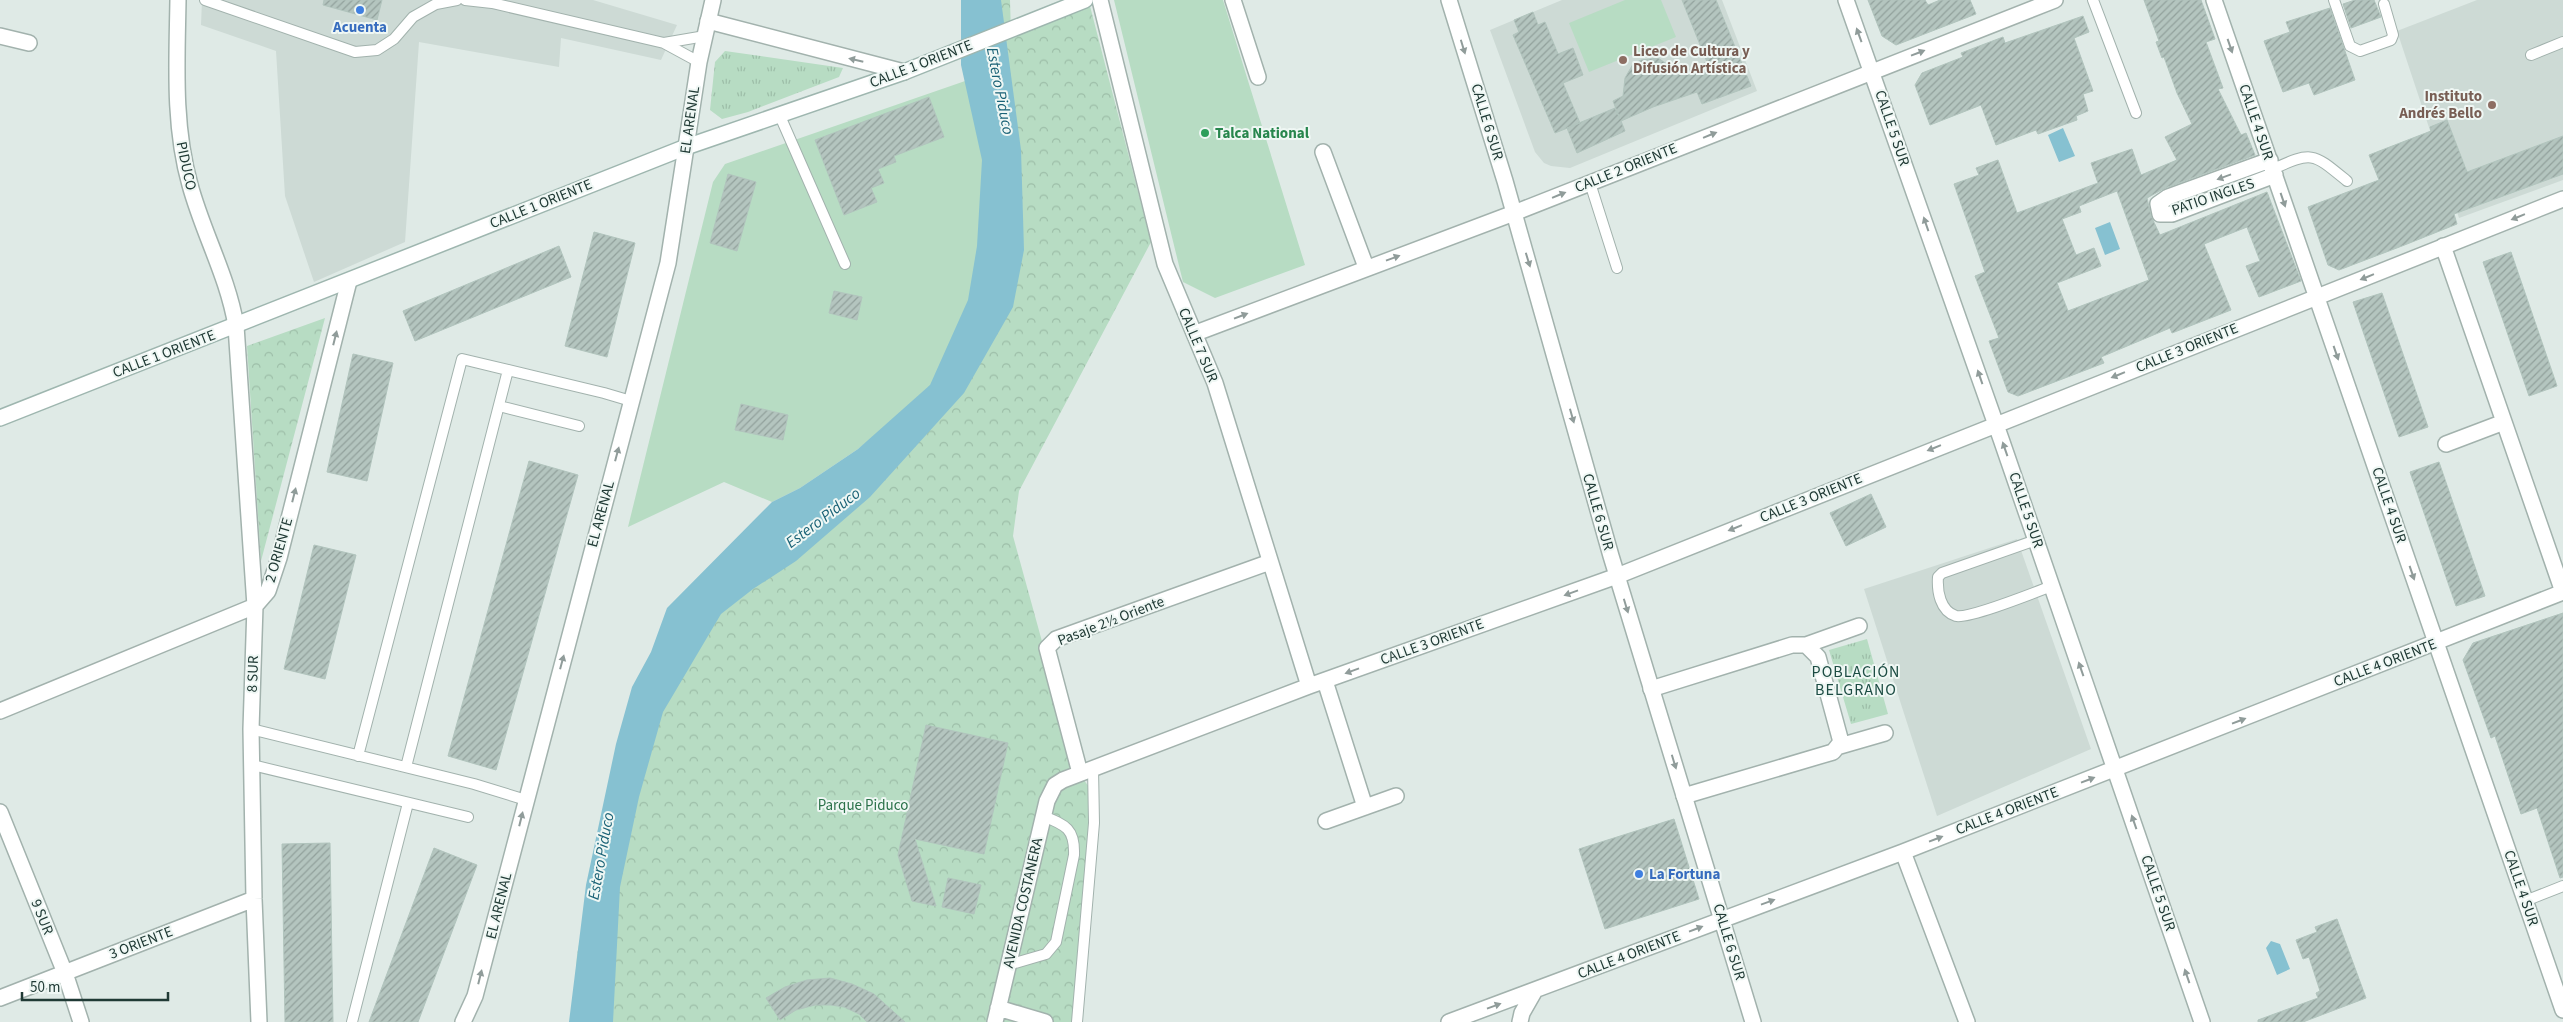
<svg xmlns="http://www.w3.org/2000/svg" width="2563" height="1022" font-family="'Source Sans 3',sans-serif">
<defs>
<pattern id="grass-tufts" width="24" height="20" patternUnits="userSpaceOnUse" patternTransform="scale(1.25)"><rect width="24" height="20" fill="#b7dcc3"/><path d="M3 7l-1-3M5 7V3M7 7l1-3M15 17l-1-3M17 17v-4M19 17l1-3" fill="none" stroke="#9dbea8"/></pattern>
<pattern id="forest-crowns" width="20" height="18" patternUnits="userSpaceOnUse" patternTransform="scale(1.25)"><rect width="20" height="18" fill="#b7dcc3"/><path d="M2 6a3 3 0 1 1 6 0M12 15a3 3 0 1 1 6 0" fill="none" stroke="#9dbea8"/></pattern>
<pattern id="building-hatch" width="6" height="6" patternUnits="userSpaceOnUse" patternTransform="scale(1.25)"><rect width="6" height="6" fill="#b4c5bf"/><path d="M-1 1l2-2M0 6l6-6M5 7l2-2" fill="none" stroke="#92a19c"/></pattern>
</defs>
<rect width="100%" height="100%" fill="#dfeae6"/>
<path fill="#cddad5" d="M202 0H593L677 25 661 60 561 38 559 67 419 42 405 242 314 282 285 196 276 51 201 25Z
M1562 0H1722L1757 91 1570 168 1551 166 1544 163 1535 152 1490 30Z
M2477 0H2563V180L2459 218 2397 31Z
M2017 539 2091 749 1937 816 1864 589Z"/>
<path fill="url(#grass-tufts)" d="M725 51 843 68 839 77 748 112 722 119 710 110 715 62Z
M1867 639 1888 714 1851 724 1829 650Z"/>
<path fill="url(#forest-crowns)" d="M965 0H1010L1011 34 1090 6 1151 242 1019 491 1013 536 1078 772 1089 787 1094 823 1077 1022H572L577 955 607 800 635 700 905 420 987 290Z
M325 318 261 561 247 346Z"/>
<path fill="#b7dcc3" d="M1114 0H1223L1305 265 1215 298 1183 282Z
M1625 0H1661L1676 37 1589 72 1569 23Z
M968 80 991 150 981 284 946 361 918 402 858 449 800 488 772 502 724 482 628 527 713 182 725 164Z"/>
<path fill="#86c1d1" d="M961 0H1001L1021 150 1024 250 1013 307 964 393 870 497 796 561 753 589 721 614 663 712 639 797 620 887 613 1022H569L586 885 616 744 632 687 651 652 667 608 772 502 800 488 858 449 930 385 968 300 977 246 982 160 961 65Z
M2063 128 2075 156 2059 162 2048 135Z
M2110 222 2120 249 2105 255 2095 228Z
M2271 941 2280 944 2290 969 2277 975 2266 948Z"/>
<path fill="url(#building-hatch)" stroke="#b1c4bd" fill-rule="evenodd" d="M324 0H382L377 20 323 5Z
M1682 0H1716L1751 86 1702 104 1697 92 1653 107 1621 121 1625 131 1577 153 1567 128 1615 108 1620 119 1613 101 1623 96 1625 78 1633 64 1641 60 1658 58 1680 73 1707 62Z
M1868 0H1925L1928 5 1940 0H1970L1976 14 1896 45 1882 36Z
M2144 0H2201L2215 39 2206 42 2223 88 2218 89 2241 135 2246 133 2255 155 2165 188 2147 198 2151 216 2160 235 2267 192 2301 281 2259 297 2246 266 2260 261 2247 227 2204 244 2231 310 2172 333 2170 328 2101 357 2104 363 2018 396 2008 392 1989 341 1999 338 1975 276 1985 272 1954 184 1979 175 1976 168 1998 160 2017 213 2098 183 2091 163 2132 149 2141 175 2177 160 2165 137 2192 124 2177 93 2164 57 2162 58 2156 42 2159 41ZM2117 191 2149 280 2068 311 2057 283 2101 266 2094 248 2076 255 2062 219 2081 212 2079 206Z
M2355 0H2374L2381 17 2351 28 2343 4Z
M2330 8 2355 80 2314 95 2309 83 2283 92 2264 41 2290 32 2286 22Z
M1533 12 1538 25 1545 22 1558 54 1573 48 1583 75 1563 83 1580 123 1555 133 1513 35 1519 32 1514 20Z
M2083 16 2089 32 2074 38 2093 91 2083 94 2088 111 2076 116 2077 120 2038 134 2036 130 1996 145 1981 105 1930 125 1915 85 1922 73 1963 57 1961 53 2003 37 2005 43Z
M929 97 944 137 894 156 896 162 878 169 884 183 871 188 877 202 844 215 815 140Z
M2447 120 2467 172 2563 136V174L2454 214 2457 224 2402 246 2339 270 2328 265 2308 207 2379 180 2369 155 2431 131 2430 127Z
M728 174 756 182 737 251 710 243Z
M594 232 635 243 607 357 565 346Z
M559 246 571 277 415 341 403 311Z
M2511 252 2557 386 2529 396 2483 262Z
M834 291 862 297 857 320 829 313Z
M2382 293 2428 427 2399 437 2353 302Z
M353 354 393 363 367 481 327 472Z
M741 404 788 415 783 440 735 430Z
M529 461 578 475 496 770 448 756Z
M2439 462 2485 596 2456 606 2410 472Z
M1871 494 1886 527 1846 546 1830 513Z
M314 545 356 555 325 679 284 669Z
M2563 613V877L2560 878 2537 808 2521 814 2495 736 2491 738 2463 660 2473 643Z
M926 725 1008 743 984 854 915 839 936 906 912 901 898 855Z
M1674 819 1699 899 1605 929 1579 849Z
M330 843 333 1022H285L282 844Z
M434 848 477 865 418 1022H369Z
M948 878 981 885 974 914 942 907Z
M2337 919 2366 998 2303 1022H2258V1020L2318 998 2316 993 2320 991 2309 957 2303 959 2296 940 2317 932 2315 927Z
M830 978 852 984 874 994 905 1022H867L859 1014 844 1007 831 1005H815L796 1010 780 1020 766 998 785 987 807 980Z"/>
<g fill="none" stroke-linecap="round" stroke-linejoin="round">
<defs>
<path id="service" d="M205 0 355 52 377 50 394 39 413 17 436 4 457 0
M465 0 492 3 664 43 699 62
M2093 0 2136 113
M2334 0 2350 46 2360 51 2391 40 2393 35 2384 4
M664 43 705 36
M2531 55 2563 42
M780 116 845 264
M2273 169C2313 151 2313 153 2347 181
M1590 183 1617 268
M499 406 579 426
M2036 540 1942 573 1938 577C1937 591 1940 611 1956 616 1969 619 2036 592 2052 586
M251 729 474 784 526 800
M358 756 462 359 604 393 631 401
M252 765 468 817
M406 767 508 370
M2525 901 2563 886
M1008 965 1046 954 1056 942 1074 855C1075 829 1066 825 1043 816
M352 1022 408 803
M1077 1022 1094 823 1093 768"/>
<path id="minor" d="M1100 0 1165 264 1215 383 1309 686
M1233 0 1258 77
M1846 0 2001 439 2202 1022
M2214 0 2563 1010
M708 21 904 72
M0 36 29 43
M1323 152 1366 267
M2270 160 2168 197 2158 204 2160 214H2172L2275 175
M2443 246 2563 592
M236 326 255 606 251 729 254 899 259 1022
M1196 333 1514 213
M2446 444 2504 422
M1806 645 1859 626
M1325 681 1365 807
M1651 689 1792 645H1806L1818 657 1841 742 1833 752 1684 796
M0 711 255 606 268 591 279 558 349 281
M1840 746 1885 733
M1080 773 1047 648 1056 639 1270 562
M0 812 65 973 81 1022
M1326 821 1396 796
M1903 852 1967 1022
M0 998 254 899
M998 1008 1045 1022
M463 1022 475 996 668 263 686 147
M995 1022 1047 801 1055 785 1063 780 1309 686 1617 576 2563 199
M1449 1022 1903 852 2563 592
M1520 1022 1522 1013 1534 992"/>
<path id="tertiary" d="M178 0C177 62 173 125 190 185 203 233 228 277 236 326
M1449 0 1505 181 1611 556 1753 1022
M686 147 699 62 713 0
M1514 213 2055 0"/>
<path id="secondary" d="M0 418 686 147 904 72 1085 0"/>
</defs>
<use href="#service" stroke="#a2b2ad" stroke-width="12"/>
<use href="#minor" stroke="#a2b2ad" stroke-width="18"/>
<use href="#tertiary" stroke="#a2b2ad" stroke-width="18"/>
<use href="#secondary" stroke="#9eb6af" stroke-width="18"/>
<use href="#service" stroke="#fff" stroke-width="10"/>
<use href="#minor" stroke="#fff" stroke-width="15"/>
<use href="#tertiary" stroke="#fff" stroke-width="15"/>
<use href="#secondary" stroke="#fff" stroke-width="15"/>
</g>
<defs><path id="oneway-solid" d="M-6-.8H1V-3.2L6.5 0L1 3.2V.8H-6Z" transform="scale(1.25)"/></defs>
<g fill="#909c9a">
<use href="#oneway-solid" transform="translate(1859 35) rotate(-110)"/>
<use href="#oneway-solid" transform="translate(2230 46) rotate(71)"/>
<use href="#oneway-solid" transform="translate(1463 47) rotate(73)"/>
<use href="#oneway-solid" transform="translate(1918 53) rotate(-21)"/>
<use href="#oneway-solid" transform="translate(856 60) rotate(-167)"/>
<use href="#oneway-solid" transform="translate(1710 135) rotate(-22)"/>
<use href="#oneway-solid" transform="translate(2224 177) rotate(160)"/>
<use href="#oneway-solid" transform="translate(1559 195) rotate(-22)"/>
<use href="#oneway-solid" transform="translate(2283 200) rotate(71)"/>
<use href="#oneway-solid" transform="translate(2518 217) rotate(158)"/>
<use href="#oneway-solid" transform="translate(1926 224) rotate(-109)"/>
<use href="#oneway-solid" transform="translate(1393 258) rotate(-20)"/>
<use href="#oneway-solid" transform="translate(1528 260) rotate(73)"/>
<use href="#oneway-solid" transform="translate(2367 277) rotate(158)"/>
<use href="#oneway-solid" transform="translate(1241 316) rotate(-21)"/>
<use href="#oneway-solid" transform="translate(335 338) rotate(-76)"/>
<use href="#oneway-solid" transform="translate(2336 353) rotate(71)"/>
<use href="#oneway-solid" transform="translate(2118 375) rotate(158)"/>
<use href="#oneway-solid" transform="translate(1980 377) rotate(-109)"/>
<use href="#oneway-solid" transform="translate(1572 416) rotate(74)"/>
<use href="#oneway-solid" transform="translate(1934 448) rotate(158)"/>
<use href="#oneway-solid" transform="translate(2005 449) rotate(-109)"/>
<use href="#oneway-solid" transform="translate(617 454) rotate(-75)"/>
<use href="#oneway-solid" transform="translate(294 495) rotate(-76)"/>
<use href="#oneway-solid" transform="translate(1735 528) rotate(158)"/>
<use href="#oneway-solid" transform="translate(2412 573) rotate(71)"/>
<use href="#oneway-solid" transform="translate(1571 593) rotate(160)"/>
<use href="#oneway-solid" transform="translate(1626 606) rotate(73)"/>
<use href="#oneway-solid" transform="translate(562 662) rotate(-75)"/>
<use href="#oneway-solid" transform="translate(2081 669) rotate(-109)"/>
<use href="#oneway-solid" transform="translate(1352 671) rotate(160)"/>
<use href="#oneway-solid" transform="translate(2239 721) rotate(-21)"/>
<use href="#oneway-solid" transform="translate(1674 762) rotate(73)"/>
<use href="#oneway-solid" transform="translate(2088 780) rotate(-21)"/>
<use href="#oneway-solid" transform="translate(521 819) rotate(-76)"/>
<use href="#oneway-solid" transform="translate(2134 822) rotate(-109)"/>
<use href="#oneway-solid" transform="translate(1936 839) rotate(-21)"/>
<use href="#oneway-solid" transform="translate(1768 902) rotate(-20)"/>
<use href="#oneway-solid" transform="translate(1696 929) rotate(-21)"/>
<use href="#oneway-solid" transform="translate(2187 976) rotate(-109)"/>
<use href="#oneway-solid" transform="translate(480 977) rotate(-76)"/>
<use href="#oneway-solid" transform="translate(1494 1006) rotate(-20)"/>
</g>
<g fill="#3f7fe0" stroke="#eff7f4" stroke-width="2">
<circle cx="360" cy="10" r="5"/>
<circle cx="1639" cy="874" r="5"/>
</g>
<g fill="#8d6e63" stroke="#eff7f4" stroke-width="2">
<circle cx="1623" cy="60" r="5"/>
<circle cx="2492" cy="105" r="5"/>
</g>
<circle fill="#2e9e5b" stroke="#eff7f4" stroke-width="2" cx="1205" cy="133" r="5"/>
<g text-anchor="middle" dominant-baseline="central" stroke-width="4" stroke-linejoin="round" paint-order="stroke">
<g font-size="15" font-weight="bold" fill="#366cbe" stroke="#eff7f4">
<text x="360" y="27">Acuenta</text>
<text x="1649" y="874" text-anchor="start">La Fortuna</text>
</g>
<g font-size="15" font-weight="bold" fill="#785e54" stroke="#eff7f4" text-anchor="start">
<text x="1633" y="51">Liceo de Cultura y<tspan x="1633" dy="17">Difusión Artística</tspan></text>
<text x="2482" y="96" text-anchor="end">Instituto<tspan x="2482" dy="17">Andrés Bello</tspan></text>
</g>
<g font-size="15" fill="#203a35" stroke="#eff7f4">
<text transform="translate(921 64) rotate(-21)">CALLE 1 ORIENTE</text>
<text transform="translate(690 120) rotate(-82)">EL ARENAL</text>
<text transform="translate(1487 122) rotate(73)">CALLE 6 SUR</text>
<text transform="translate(2256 122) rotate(71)">CALLE 4 SUR</text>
<text transform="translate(1892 128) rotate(71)">CALLE 5 SUR</text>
<text transform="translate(186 166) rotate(78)">PIDUCO</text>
<text transform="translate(1626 168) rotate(-22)">CALLE 2 ORIENTE</text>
<text transform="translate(2213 197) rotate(-19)">PATIO INGLES</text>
<text transform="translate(541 204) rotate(-22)">CALLE 1 ORIENTE</text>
<text transform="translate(1198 345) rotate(67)">CALLE 7 SUR</text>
<text transform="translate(2187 348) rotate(-22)">CALLE 3 ORIENTE</text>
<text transform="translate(164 354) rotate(-21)">CALLE 1 ORIENTE</text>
<text transform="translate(1811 498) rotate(-22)">CALLE 3 ORIENTE</text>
<text transform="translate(2389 505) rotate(71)">CALLE 4 SUR</text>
<text transform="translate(2026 510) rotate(71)">CALLE 5 SUR</text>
<text transform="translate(1598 512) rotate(74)">CALLE 6 SUR</text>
<text transform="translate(601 514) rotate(-75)">EL ARENAL</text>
<text transform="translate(279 550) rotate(-74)">2 ORIENTE</text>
<text transform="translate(1111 621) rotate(-21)">Pasaje 2½ Oriente</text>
<text transform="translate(1432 642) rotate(-20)">CALLE 3 ORIENTE</text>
<text transform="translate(2385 663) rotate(-21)">CALLE 4 ORIENTE</text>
<text transform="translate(253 674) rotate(-88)">8 SUR</text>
<text transform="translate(2007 811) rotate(-21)">CALLE 4 ORIENTE</text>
<text transform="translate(2521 888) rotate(71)">CALLE 4 SUR</text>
<text transform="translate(2158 893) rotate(71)">CALLE 5 SUR</text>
<text transform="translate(1023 903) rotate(-77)">AVENIDA COSTANERA</text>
<text transform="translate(499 906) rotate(-76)">EL ARENAL</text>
<text transform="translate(42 917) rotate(68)">9 SUR</text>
<text transform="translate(1729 942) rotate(73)">CALLE 6 SUR</text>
<text transform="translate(141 943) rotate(-21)">3 ORIENTE</text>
<text transform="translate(1629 955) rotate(-21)">CALLE 4 ORIENTE</text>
</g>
<g font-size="15" font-weight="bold" fill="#27864d" stroke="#eff7f4" text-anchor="start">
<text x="1215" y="133">Talca National</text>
</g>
<g font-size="15" fill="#2a7149" stroke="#eff7f4">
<text x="863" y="805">Parque Piduco</text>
</g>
<g font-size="16" font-style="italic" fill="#1a6276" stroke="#eff7f4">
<text transform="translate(1000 91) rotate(79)">Estero Piduco</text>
<text transform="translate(823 518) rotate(-37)">Estero Piduco</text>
<text transform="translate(601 856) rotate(-80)">Estero Piduco</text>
</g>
<g font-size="16" letter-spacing="1" fill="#1c4c43" stroke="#eff7f4">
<text x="1856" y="672">POBLACIÓN<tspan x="1856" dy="18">BELGRANO</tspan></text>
</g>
</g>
<path d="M22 992v8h146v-8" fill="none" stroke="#203a35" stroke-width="2.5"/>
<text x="30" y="992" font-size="15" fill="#203a35" stroke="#eff7f4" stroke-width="4" paint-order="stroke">50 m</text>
</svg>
